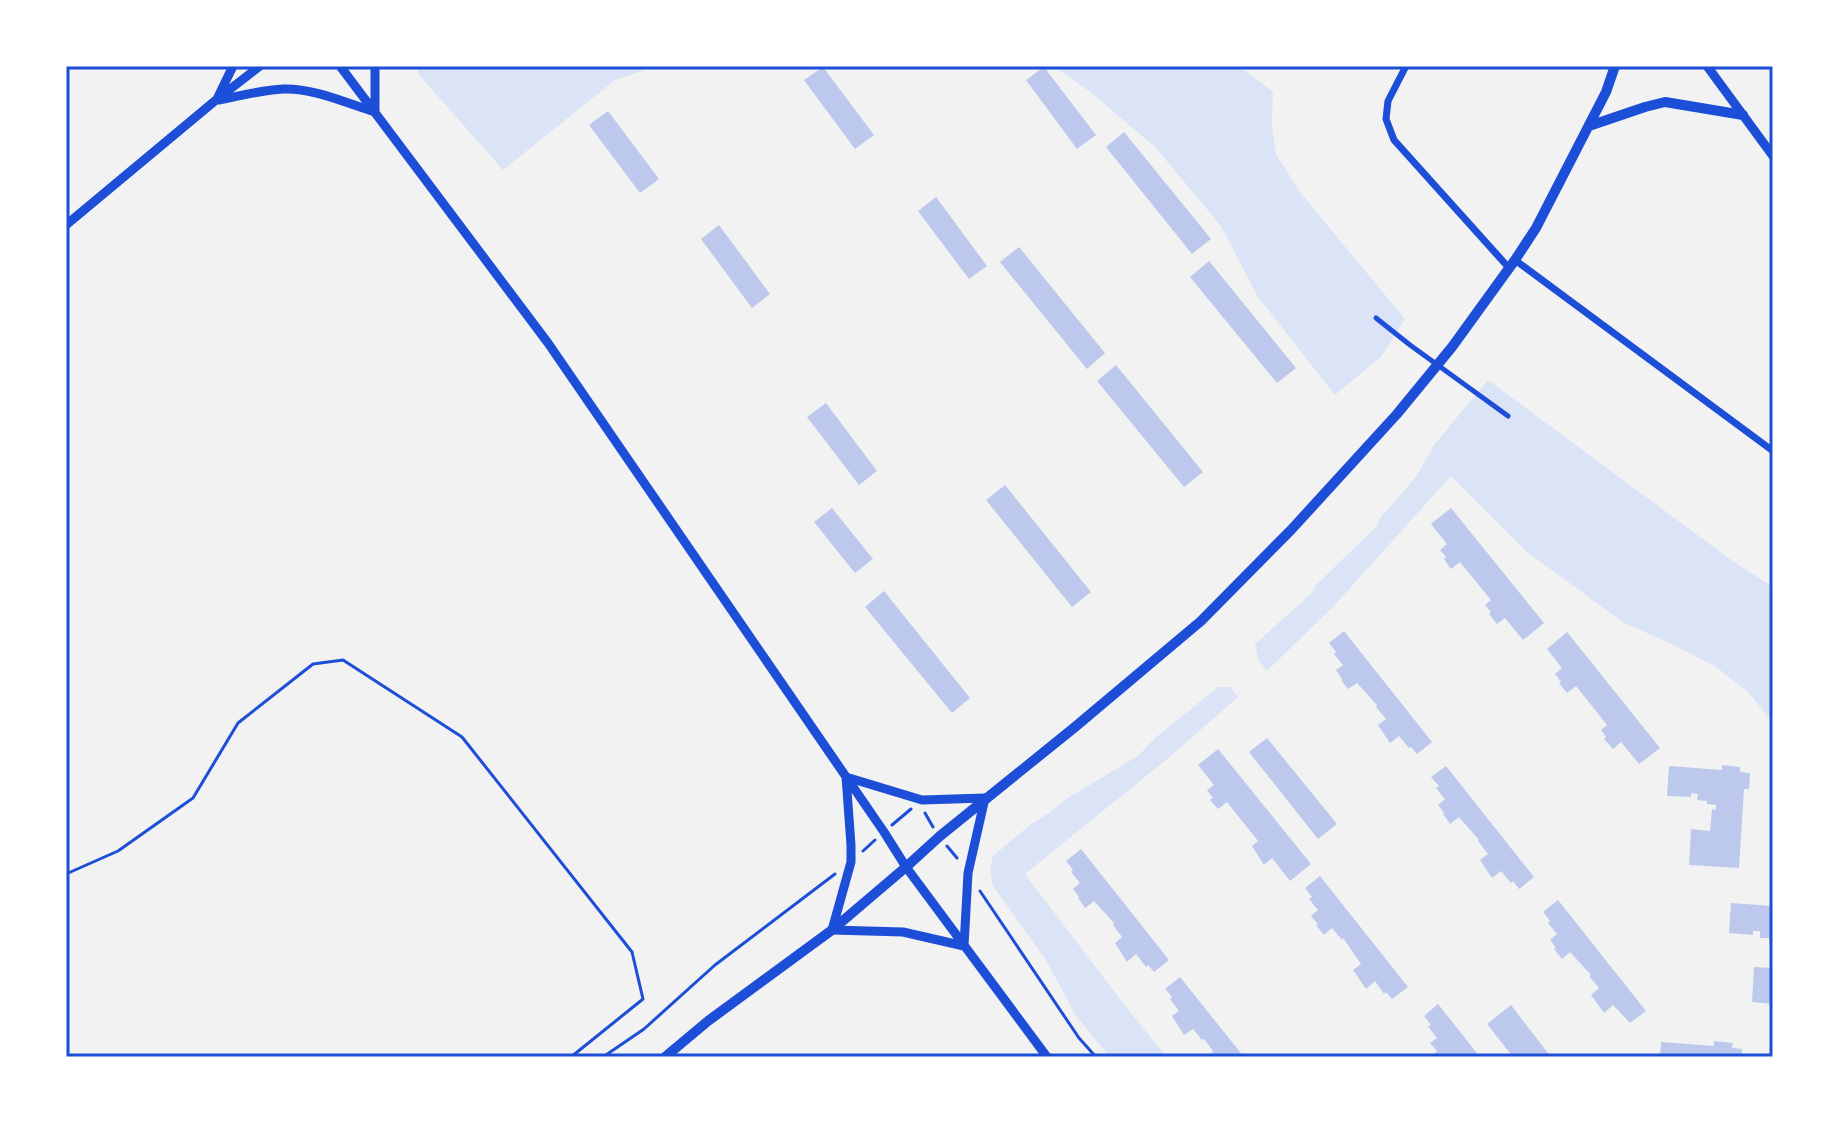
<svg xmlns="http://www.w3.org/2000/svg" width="1839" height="1123" font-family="'Asap Condensed',sans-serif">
<rect width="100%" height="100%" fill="#f2f2f2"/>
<path fill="#dbe4f7" d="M416 66H656L615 80 503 170 420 76Z
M1053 66H1239L1273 92 1272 125 1276 154 1300 192 1405 319 1381 357 1335 395 1258 297 1221 226 1155 147 1089 91Z
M1488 380 1734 562 1773 587V723L1748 692 1716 667 1674 645 1624 623 1527 552 1451 476 1332 608 1267 671 1258 659 1255 644 1313 592 1314 587 1377 526 1380 518 1416 477 1434 445Z
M1218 687H1230L1238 697 1166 760 1025 874 1126 1007 1167 1057H1110L1076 1016 1046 960 993 886 990 870 993 856 1031 824 1049 813 1063 801 1139 755 1155 738Z"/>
<path fill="#bdc9ec" d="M823 67 874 135 855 149 804 80Z
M1044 67 1096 135 1077 149 1026 80Z
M608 111 659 179 640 193 589 125Z
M1124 132 1211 239 1192 254 1106 147Z
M936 197 987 266 969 279 918 211Z
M719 225 770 294 752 308 701 239Z
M1019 247 1105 353 1087 369 1000 262Z
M1209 261 1296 368 1277 383 1190 277Z
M1116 365 1203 472 1184 487 1097 381Z
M826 403 877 471 859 485 807 417Z
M1005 485 1091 592 1072 607 986 500Z
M832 508 873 559 855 573 814 522Z
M1451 508 1544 623 1523 640 1505 618 1497 624 1489 614 1491 612 1485 605 1491 600 1460 562 1451 569 1444 559 1446 557 1440 550 1447 544 1431 524Z
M884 591 970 698 952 713 865 607Z
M1344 631 1432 742 1417 754 1411 747 1409 748 1399 736 1390 743 1378 725 1386 719 1376 707 1377 705 1357 683 1348 689 1341 680 1342 679 1336 670 1343 665 1334 654 1336 652 1329 643Z
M1567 632 1660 748 1639 764 1621 742 1613 749 1604 739 1606 737 1601 730 1607 725 1576 686 1567 693 1559 683 1561 682 1555 674 1562 668 1547 649Z
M1267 738 1337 824 1318 839 1249 752Z
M1218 749 1311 864 1290 881 1272 858 1264 865 1252 846 1258 841 1227 802 1218 809 1210 800 1213 798 1207 790 1214 785 1198 765Z
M1722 765 1740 767V772L1750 773 1749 789H1744L1739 868 1689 865 1691 829 1710 831 1712 809 1716 810V805L1707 804V801L1697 800 1698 794 1691 793V797L1667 796 1669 766 1722 770Z
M1446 766 1534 877 1519 889 1513 881 1511 883 1501 871 1492 878 1480 860 1488 854 1478 841 1479 840 1459 817 1450 824 1443 814 1444 813 1438 805 1445 799 1436 788 1439 786 1431 777Z
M1081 849 1169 960 1154 972 1148 965 1146 967 1136 954 1127 962 1115 943 1122 937 1113 925 1114 923 1094 901 1085 908 1078 898 1079 897 1073 889 1080 883 1071 872 1073 870 1066 861Z
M1320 876 1408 987 1392 999 1386 992 1384 994 1375 981 1366 989 1353 970 1361 964 1343 938 1342 940 1332 928 1324 935 1316 925 1318 924 1311 916 1318 910 1309 899 1312 897 1305 888Z
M1558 900 1646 1011 1630 1023 1613 1005 1604 1013 1591 995 1599 988 1589 976 1591 975 1570 952 1562 959 1554 949 1556 948 1550 940 1557 934 1548 923 1550 921 1543 912Z
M1731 903 1773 906V942H1769V938H1760V931H1753V935L1729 933Z
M1754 967 1773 968V1004L1752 1002Z
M1180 977 1244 1057H1215L1212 1052 1213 1051 1204 1039 1202 1040 1193 1029 1184 1035 1172 1016 1179 1011 1170 999 1172 997 1165 989Z
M1438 1004 1480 1057H1452L1451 1056 1438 1057 1435 1053 1437 1051 1430 1043 1437 1038 1428 1026 1431 1025 1424 1016Z
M1511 1005 1551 1057H1513L1487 1024Z
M1714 1041 1733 1043 1732 1048 1742 1049V1057H1660L1661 1042 1714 1046Z"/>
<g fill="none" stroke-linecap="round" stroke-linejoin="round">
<path stroke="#1d4ed8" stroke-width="3" d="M925 813 933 827
M892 825 911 809
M947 846 957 858
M863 851 875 840
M980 891 1079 1038 1096 1057
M603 1057 644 1029 715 965 835 874"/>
<path stroke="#1d4ed8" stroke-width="3" d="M66 874 118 851 193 798 238 723 313 664 343 660 462 737 632 952 643 999 571 1057"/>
<path stroke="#1d4ed8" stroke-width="5" d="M1376 318 1410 345 1508 416"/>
<path stroke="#1d4ed8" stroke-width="7" d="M1406 66 1388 101 1386 119 1394 140 1509 268
M1515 260 1773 451"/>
<path stroke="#1d4ed8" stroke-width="9" d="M340 66 548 343 884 832 906 867 1047 1057
M1707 66 1773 156
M218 97 233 66
M219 100C240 96 262 90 283 89 314 88 346 103 375 112V66
M66 225 216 100 260 66
M846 777 922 800 985 798 968 873 964 946 903 932 832 930 851 862V845Z"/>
<path stroke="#1d4ed8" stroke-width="10" d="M1589 126 1645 107 1665 102 1743 115
M665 1057 708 1021 832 930 906 867 940 836 1075 727 1201 621 1291 530 1397 414 1452 347 1515 260 1536 228 1606 92 1615 66"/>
</g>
<rect width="1839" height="1123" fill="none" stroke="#ffffff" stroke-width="136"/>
<rect x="68" y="68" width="1703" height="987" fill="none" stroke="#1d4ed8" stroke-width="3"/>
</svg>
